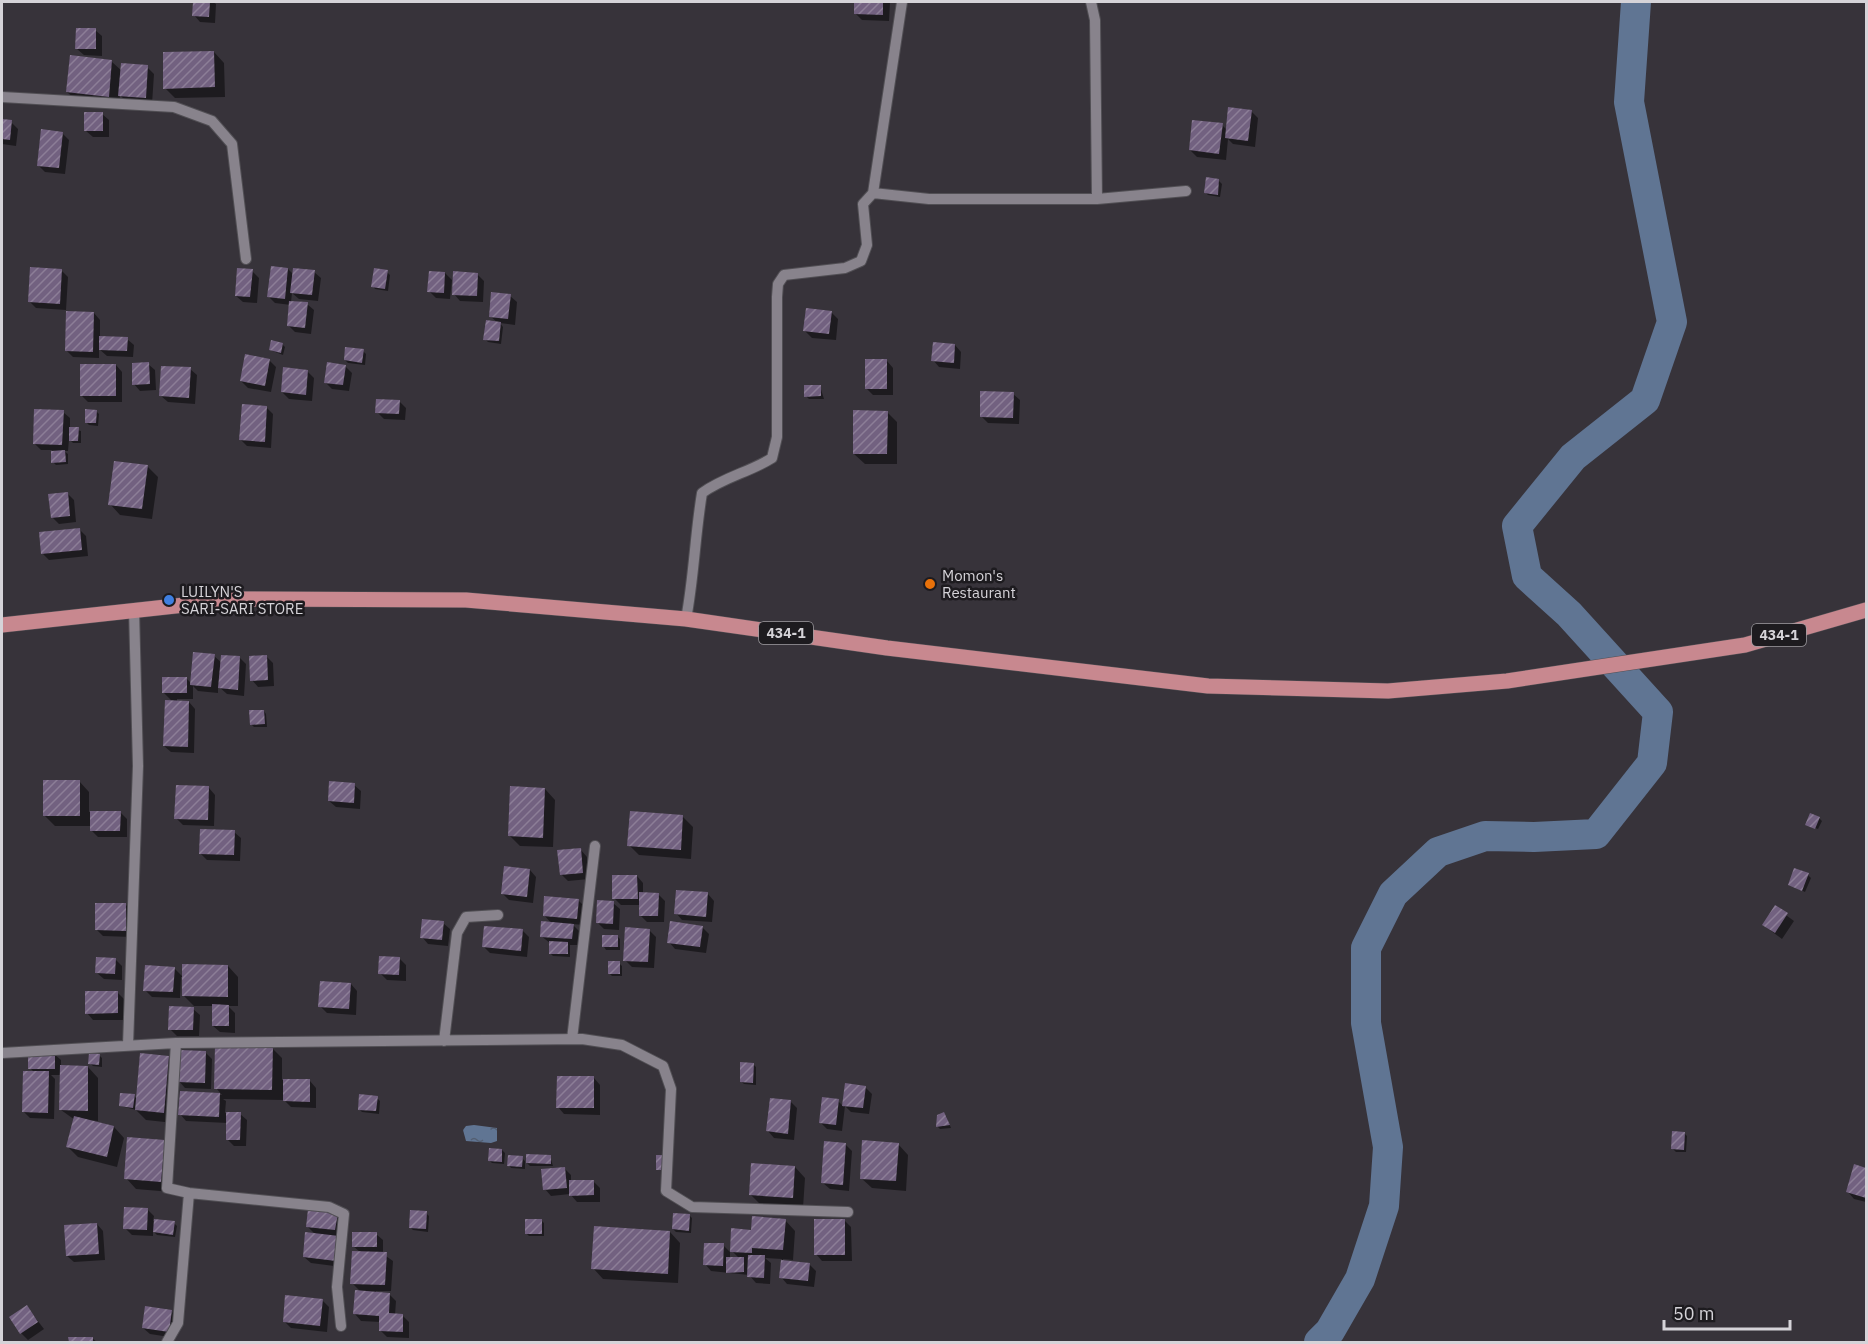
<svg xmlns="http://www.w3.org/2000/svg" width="1868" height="1344" font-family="'IBM Plex Sans',sans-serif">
<defs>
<pattern id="water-ripples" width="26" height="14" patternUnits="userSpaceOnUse" patternTransform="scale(1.5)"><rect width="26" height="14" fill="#607593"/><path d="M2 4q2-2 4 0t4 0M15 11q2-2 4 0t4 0" fill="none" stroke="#535f72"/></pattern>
<pattern id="building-hatch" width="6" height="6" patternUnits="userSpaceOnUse" patternTransform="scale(1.5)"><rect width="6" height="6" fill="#726180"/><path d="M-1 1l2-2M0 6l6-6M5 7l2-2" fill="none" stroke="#8c7e97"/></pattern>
</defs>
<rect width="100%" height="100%" fill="#37333a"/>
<path fill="url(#water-ripples)" d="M474 1125 497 1128V1141L491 1143 466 1141 463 1130 466 1126Z"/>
<path fill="#0007" d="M194 2H213L216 4 215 23 200 22 194 15Z
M855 2H890L889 21 862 20 855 13Z
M95 30 102 36V56L84 55 77 49Z
M214 52 224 63 225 97 175 98 165 88Z
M112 62 122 71 147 67 154 74 152 104 127 102 120 95 119 106 78 102 67 92Z
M1251 111 1258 118 1255 147 1233 144 1228 139 1226 160 1197 157 1190 150 1222 125 1227 130Z
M102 114 109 120V137H93L86 131Z
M2 121 11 122 18 129 16 146 2 144Z
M62 133 69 140 65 174 45 172 38 165Z
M1219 181 1222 184 1220 197 1208 195 1205 192Z
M288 269 294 275 314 272 321 278 318 301 299 299 292 293 291 302 307 304 314 310 311 334 295 332 288 325 291 305 275 303 269 297Z
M61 270 68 277 66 310 36 308 30 302Z
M252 271 259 278 257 303 243 302 236 296Z
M387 272 390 275 388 291 375 289 373 286Z
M445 273 452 280 450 299 436 298 429 291Z
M477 274 484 281 483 302 460 301 454 294Z
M510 296 517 302 515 325 500 323 503 327 501 344 488 342 485 339 498 323 490 316Z
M94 313 100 320V338L127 339 134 345 133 357 107 356 99 349V358L73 357 66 350Z
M832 313 838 319 836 340 812 338 805 331Z
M282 344 285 347 283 355 270 350Z
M955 345 961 352 960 369 939 367 933 360Z
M363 351 366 354 365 365 348 363 345 360Z
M269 360 276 367 271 392 248 388 241 381Z
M887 361 893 368V395H873L866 388Z
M148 364 155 370 156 390 140 391 134 384Z
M116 365 122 372V402H88L81 395Z
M345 366 352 373 349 391 332 389 325 382Z
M190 369 197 375 195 404 168 402 161 396Z
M307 371 314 378 312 401 289 399 282 392Z
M820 386 824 399H809L806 396Z
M1013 394 1020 400 1019 424 988 423 981 416Z
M399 401 406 408 405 420 384 419 377 412Z
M267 408 273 414 271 448 247 446 241 440Z
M96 411 99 414 98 426 89 425 86 422Z
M63 412 70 418V428L81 431V443H73L69 439 68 451H64L68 454V464L56 465 53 462 52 450H41L34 443Z
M887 412 897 422V464H865L854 454Z
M148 467 158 477 152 519 120 515 110 504Z
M67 493 74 500 76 522 59 524 52 517Z
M79 529 86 536 88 556 49 560 43 554Z
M214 656 222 663 239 657 246 664 244 696 227 694 218 686V693L198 691 193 686V699H177V702H189L195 709 194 753 171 752 164 746 173 702 164 693 186 678 191 683Z
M267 657 273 663 274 686 258 687 252 680Z
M264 711 266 714 267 727H254L251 724Z
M79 781 89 792V812H120L127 819V837H98L92 831V826H55L44 815Z
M354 785 361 791 360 809 336 807 329 801Z
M209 788 215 795 214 826 183 825 176 818Z
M545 789 555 800 553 847 520 846 509 835Z
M683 817 693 827 691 859 639 855 629 845Z
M1819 818 1822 821 1818 829 1807 825Z
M234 832 241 838 240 861 207 860 200 853Z
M581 850 587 857 589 879 568 881 561 874Z
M530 870 536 877 533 903 509 900 502 893Z
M1808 875 1811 878 1805 892 1790 885Z
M637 876 643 883V894H658L665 901 664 922H647L640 915 641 905H621L614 898Z
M708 894 714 901 712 922 682 920 676 913Z
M578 900 585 907 584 925 572 924 580 932 578 945H570V957L553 956 550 953V943L541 936 552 924 544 915Z
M613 903 620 909 619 930 604 929 598 923Z
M126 905 132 912V937L103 936 96 929Z
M1775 907 1794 921 1782 939 1763 925Z
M443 923 450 929 448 946 428 944 422 937Z
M702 927 709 934 706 953 675 949 669 942Z
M522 930 529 937 527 957 490 953 484 947Z
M649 930 656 937 654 968 632 967 625 960Z
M617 936 620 939V950H606L604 947Z
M400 959 406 965V981L387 980 380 973Z
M116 960 122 966V980L104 979 97 973Z
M619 963 622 966V976H612L609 973Z
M228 966 238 977V1006H228L235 1013V1033L220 1032 213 1026 214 1006H194L183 995Z
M174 968 183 977H181L180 998 152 997 145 990Z
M351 984 357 991 356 1015 327 1013 320 1006Z
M117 992 124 999V1020H93L87 1013Z
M193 1009 200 1015 199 1036H177L170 1029Z
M272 1048 282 1058V1080L310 1081 316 1088V1108L291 1107 284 1100 223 1099 226 1101 225 1113 240 1114 247 1120 246 1146H234L227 1139 228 1123 186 1121 180 1114 181 1092 222 1095 216 1088Z
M205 1052 212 1059 211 1089 185 1088 178 1080 174 1123 146 1120 136 1110 121 1106 134 1096 137 1099 169 1057 179 1068Z
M54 1054 61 1060V1067H88L98 1078V1121L91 1120 114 1127 124 1138 117 1167 78 1157 68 1147 75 1120 61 1110V1075H51L55 1079 54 1119 30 1118 23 1111 34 1072 30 1068Z
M99 1055 102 1058V1067L93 1066 90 1063Z
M753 1064 756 1067V1085L744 1084 741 1081Z
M594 1078 600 1085V1115L564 1114 558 1107Z
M846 1085 865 1087 872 1094 869 1114 851 1112 845 1106 842 1131 827 1129 820 1122 838 1101 844 1107Z
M377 1098 380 1101 379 1114 362 1112 359 1109Z
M791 1102 797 1108 794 1140 774 1138 768 1131Z
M943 1114 946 1116 951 1128 940 1129 937 1126Z
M1684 1133 1687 1136 1686 1152H1676L1673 1149Z
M164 1141 175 1152 171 1192 136 1189 126 1178Z
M845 1144 852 1151 849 1191 830 1189 823 1183Z
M898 1144 908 1155 906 1191 872 1188 861 1178Z
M502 1150 505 1153 504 1164 492 1163 489 1160Z
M550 1156 553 1166H530L527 1163Z
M522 1158 525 1161V1169L511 1168 509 1165Z
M1855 1166 1866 1170V1202L1854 1199 1848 1192Z
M795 1167 805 1178 803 1208 761 1205 751 1195Z
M564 1168 571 1175V1182L593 1181 600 1188V1202H577L570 1194 551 1196 545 1189Z
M147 1209 154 1216 153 1221 174 1223 177 1226 175 1237 157 1235 153 1231V1236L132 1235 125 1228Z
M426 1213 429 1216 428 1232 413 1230 410 1227Z
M337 1214 344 1221 342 1236H337L345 1244 342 1267 311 1263 304 1257 316 1235 307 1226Z
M689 1215 692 1218 691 1233 676 1232 673 1229Z
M541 1220 544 1223V1236H529L526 1233Z
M785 1220 795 1231 793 1260 783 1259V1262L809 1264 816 1271 814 1287 787 1284 781 1277 782 1259 765 1258 771 1263 770 1284 756 1283 749 1275 711 1271 705 1264 723 1245 730 1252V1258H739L732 1251 752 1231Z
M845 1221 851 1227 852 1261H822L816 1254Z
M97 1224 103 1231 105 1260 74 1262 67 1256Z
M670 1232 680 1243 678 1283 603 1279 593 1268Z
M376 1234 383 1240V1254L393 1261 391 1291H376V1293L389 1294 396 1301 395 1315H402L409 1322V1338L387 1337 380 1330 381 1322 361 1321 355 1314 361 1292 352 1283 360 1252 353 1246Z
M322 1300 329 1307 327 1332 291 1328 285 1322Z
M27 1307 44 1329 28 1340 21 1333Z
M171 1311 178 1318 176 1338 150 1334 143 1328Z
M92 1338 97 1342H70V1339Z"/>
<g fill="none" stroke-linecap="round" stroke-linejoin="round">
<path stroke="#607593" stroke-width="30" d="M1319 1342 1330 1331 1360 1279 1384 1206 1388 1147 1366 1023V948L1393 894 1438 852 1485 836 1534 837 1596 834 1652 763 1658 712 1569 614 1527 576 1517 526 1573 457 1645 400 1672 322 1629 102 1636 2"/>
</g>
<path fill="url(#building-hatch)" d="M193 2H210L209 17 192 16Z
M854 2H883V15L854 14Z
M76 28H96V49H75Z
M214 51 215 87 163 89V52Z
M70 55 112 60 109 97 66 92Z
M121 63 148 65 146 98 118 96Z
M1228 107 1252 110 1248 141 1225 138Z
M84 112H103V131H84Z
M2 119 12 120 10 140 2 139Z
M1192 120 1223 123 1219 154 1189 150Z
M41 129 63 132 59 168 37 166Z
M1206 177 1219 179 1218 195 1204 193Z
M271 266 288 268 285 299 267 297Z
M30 267 62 269 60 304 28 302Z
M237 268 253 269 250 297 235 296Z
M293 268 315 270 312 295 290 293Z
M374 268 388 270 385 289 371 287Z
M429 271 445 272 444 293 427 292Z
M453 271 478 273 477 296 452 295Z
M491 292 511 294 508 319 489 317Z
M289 301 308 302 305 328 287 326Z
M806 308 832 311 829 334 803 331Z
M66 311 94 312 93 352 65 351Z
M486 320 501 322 499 341 483 340Z
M99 336 128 337 127 351 99 350Z
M271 340 283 343 281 353 269 350Z
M933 342 955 344 954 363 931 361Z
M345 347 364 349 362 363 344 360Z
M245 354 270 359 265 386 240 381Z
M865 359H887V389H865Z
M149 362 150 384 132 385V363Z
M327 362 346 365 343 385 324 383Z
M80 364H116V396H80Z
M161 366 191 367 189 398 159 396Z
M283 367 308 370 306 395 281 392Z
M804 385H821V396L804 397Z
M980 391 1014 392 1013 418 980 417Z
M376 399 400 400 399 414 375 413Z
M242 404 267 406 265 442 239 440Z
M34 409 64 410 62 445 33 444Z
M85 409 97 410 96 423H85Z
M853 410 888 411 887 454H853Z
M69 427H79L78 441H69Z
M65 450 66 462 51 463V451Z
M114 461 148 465 142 509 108 505Z
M68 492 70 516 51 518 48 494Z
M80 528 82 550 41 554 39 532Z
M193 652 215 654 211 687 190 685Z
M221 655 240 656 238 690 218 688Z
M267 655 268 680 250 681 249 656Z
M162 677H187V693H162Z
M165 700 189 701 188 747 163 746Z
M249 710H264L265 724 250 725Z
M43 780H80V816H43Z
M329 781 355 783 354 803 328 801Z
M176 785 209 786 208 820 174 819Z
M510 786 545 788 543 838 508 836Z
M90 811H121L120 831H90Z
M630 811 683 815 681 850 627 846Z
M1810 813 1820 817 1815 829 1805 825Z
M200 829 235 830 234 855 199 854Z
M581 848 583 873 560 875 557 850Z
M504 866 530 869 527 897 501 894Z
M1794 868 1809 873 1802 891 1788 885Z
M612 875H637L638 899H612Z
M676 890 708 892 706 917 674 914Z
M639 892 659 893 658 916H639Z
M544 896 579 899 577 919 543 916Z
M597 900 614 901 613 924 596 923Z
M95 903H126V931L95 930Z
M1775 905 1788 913 1775 933 1762 925Z
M422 919 444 921 442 940 420 938Z
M541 921 574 924 572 939 540 937Z
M670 921 703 926 700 947 667 943Z
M484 926 523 929 521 951 482 947Z
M625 927 650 929 648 962 623 961Z
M602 935H618V947H602Z
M549 941 568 942V954H549Z
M379 956 400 957 399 975 378 974Z
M96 957 116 958 115 974 95 973Z
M608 961H620V974H608Z
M182 964 228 965V997L182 996Z
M145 965 175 967 173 992 143 991Z
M320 981 351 983 349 1009 318 1007Z
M85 991H118V1013L85 1014Z
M212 1004 229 1005V1026H212Z
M169 1006 194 1007 193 1030H168Z
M215 1045 273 1046 272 1090 214 1089Z
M179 1050 206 1051 205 1083 177 1082Z
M28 1052H55V1069H28Z
M89 1053 100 1054 99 1065 88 1064Z
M140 1053 169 1056 164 1113 135 1110Z
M740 1062 754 1063 753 1083 740 1082Z
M60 1065 88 1066V1111L59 1110Z
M23 1071H49L48 1113 22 1112Z
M557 1076H594V1108H556Z
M283 1079H310V1102L283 1101Z
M845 1083 866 1086 863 1108 842 1106Z
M180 1091 220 1093 219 1117 178 1115Z
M120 1093 135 1094 133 1108 119 1106Z
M359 1094 378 1096 376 1111 358 1110Z
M822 1097 839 1099 836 1125 819 1123Z
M770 1098 791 1100 788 1134 766 1131Z
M226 1112H241L240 1140H226Z
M944 1112 950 1125 936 1127 937 1115Z
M74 1116 114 1126 107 1157 66 1147Z
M1672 1131 1685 1132 1684 1150 1671 1149Z
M127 1137 165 1140 161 1182 124 1179Z
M862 1140 899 1143 896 1181 860 1179Z
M824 1141 846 1143 843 1185 821 1183Z
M489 1148 502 1149V1162L488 1161Z
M526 1154 551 1155V1164L526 1163Z
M508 1155 523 1156 522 1167 507 1166Z
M656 1155H663V1170H656Z
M751 1163 795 1166 793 1198 749 1195Z
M1854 1164 1866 1168V1198L1846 1192Z
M565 1167 567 1188 543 1190 541 1169Z
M569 1180H594V1195L569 1196Z
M124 1207 148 1208 147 1230 123 1229Z
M308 1209 338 1213 335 1230 306 1227Z
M410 1210 427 1211 426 1229 409 1228Z
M673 1213 690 1214 689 1231 672 1229Z
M752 1216 786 1219 783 1250 752 1248V1253L730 1252 731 1228 751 1230Z
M154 1219 175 1221 173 1235 153 1232Z
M525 1219H542V1234H525Z
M814 1219H845V1255H814Z
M97 1223 99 1254 66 1256 64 1225Z
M594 1226 670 1231 668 1274 591 1269Z
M305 1232 339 1236 336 1261 303 1257Z
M352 1232H377V1247H352Z
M704 1243H724L723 1266 703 1265Z
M352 1251 387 1252 385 1285 350 1284Z
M748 1255H765L764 1278 747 1277Z
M726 1257H744V1272L726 1273Z
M781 1260 810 1263 808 1281 779 1278Z
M355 1290 390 1293 389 1313 403 1314V1332L379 1331V1316L353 1314Z
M285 1295 323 1299 320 1326 283 1322Z
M27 1305 38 1322 20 1334 9 1317Z
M145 1306 172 1310 169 1332 142 1328Z
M68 1337H93V1342H69Z"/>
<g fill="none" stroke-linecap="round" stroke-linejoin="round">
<defs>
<path id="minor" d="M1091 2 1095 20 1097 199 1186 191
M2 97 174 107 212 121 232 144 246 259
M873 193 902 2
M686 619C694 577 695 535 702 493 724 477 750 472 772 458L777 437V297L778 284 784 275 845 268 861 261 867 245 863 204 873 193 929 199H1097
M572 1039 595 846
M444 1041 457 933 466 917 498 915
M176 1043 167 1188 189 1193 329 1207 344 1214 337 1287 341 1326
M128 1045 138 766 134 609
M2 1053 176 1043 582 1039 622 1045 663 1066 671 1089 666 1191 692 1207 848 1212
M167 1342 178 1323 189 1193"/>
<path id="major" d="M2 625 239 599 466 600 686 619 887 648 1208 686 1388 691 1507 681 1745 645 1866 610"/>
</defs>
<use href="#minor" stroke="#514f54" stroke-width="12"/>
<use href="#major" stroke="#514f54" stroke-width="16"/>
<use href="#minor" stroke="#88838c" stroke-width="10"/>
<use href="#major" stroke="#c8888f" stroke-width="15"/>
</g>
<circle fill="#e8710a" stroke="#1d1b1f" stroke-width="2" cx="930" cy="584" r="6"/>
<circle fill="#3f7fe0" stroke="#1d1b1f" stroke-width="2" cx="169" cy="600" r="6"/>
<g text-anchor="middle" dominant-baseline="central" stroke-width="5" stroke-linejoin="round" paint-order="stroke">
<g fill="#1d1b1f" stroke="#9e9ca0" stroke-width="1.5">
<rect x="759" y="622" width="54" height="22" rx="4.5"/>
<rect x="1752" y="624" width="54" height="22" rx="4.5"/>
</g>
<g font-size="14" font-weight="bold" fill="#d5d3d8">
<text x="786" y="633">434-1</text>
<text x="1779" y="635">434-1</text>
</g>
<g font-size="15" fill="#d5d3d8" stroke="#1d1b1f" text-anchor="start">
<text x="942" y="575">Momon's<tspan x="942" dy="17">Restaurant</tspan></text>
<text x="181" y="591">LUILYN'S<tspan x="181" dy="17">SARI-SARI STORE</tspan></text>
</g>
</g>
<rect width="1868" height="1344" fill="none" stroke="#d5d3d8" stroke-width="6"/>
<path d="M1664 1320v9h126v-9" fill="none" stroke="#d5d3d8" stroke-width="3"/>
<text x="1673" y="1320" font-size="18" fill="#d5d3d8" stroke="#1d1b1f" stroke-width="4.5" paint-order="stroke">50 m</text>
</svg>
